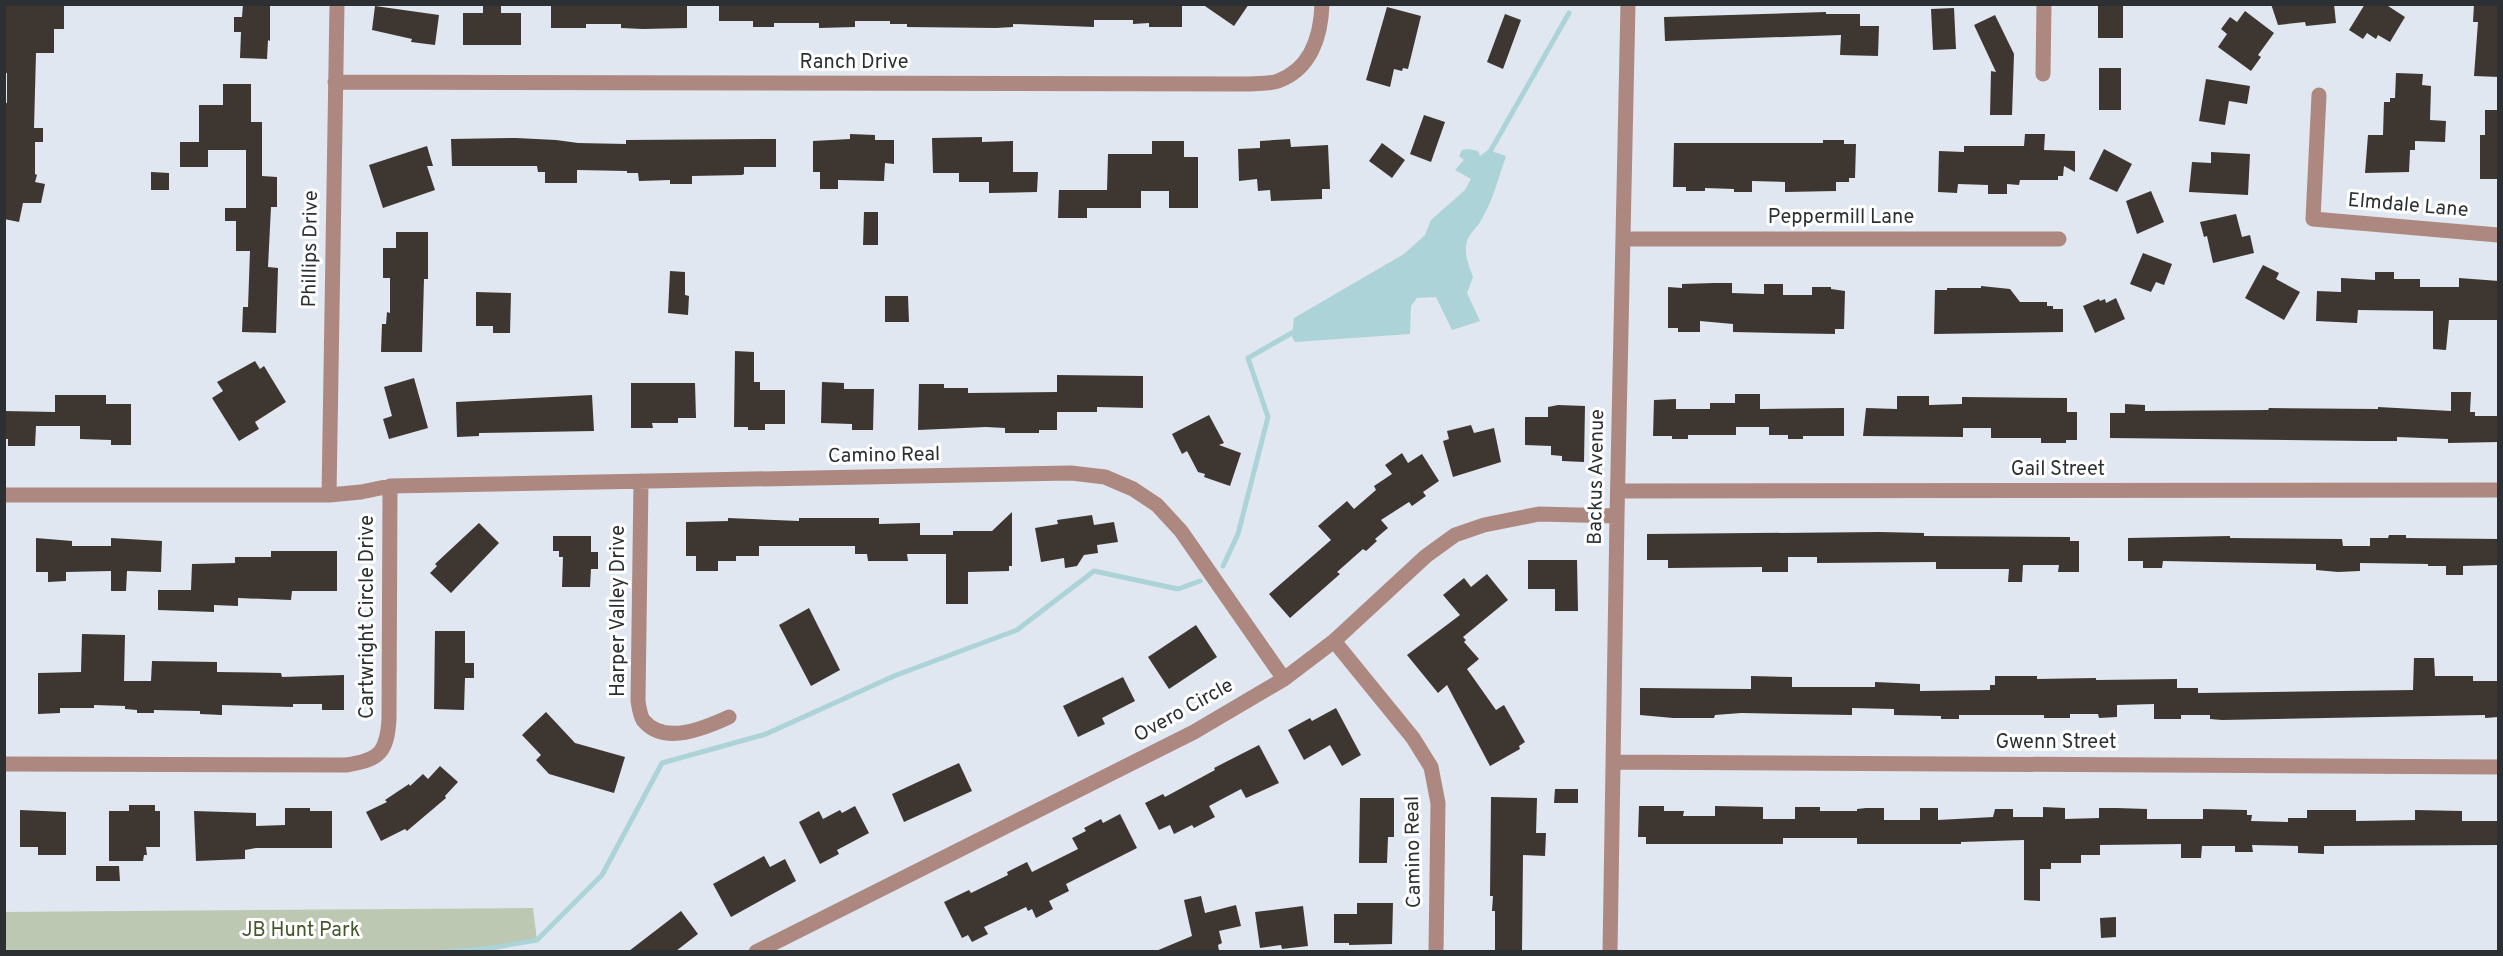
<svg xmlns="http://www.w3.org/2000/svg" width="2503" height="956" font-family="Overpass,sans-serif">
<rect width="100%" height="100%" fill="#e0e7f0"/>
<path fill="#bdc8b2" d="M533 908 537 940 485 949 440 952 5 951V912Z"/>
<path fill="#acd3d7" d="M1469 149 1478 151 1480 156 1488 150 1506 156C1498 179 1493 201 1480 222 1475 230 1467 235 1466 246 1465 258 1469 266 1473 277L1467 293 1480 321 1452 330 1436 297 1417 298 1411 306 1410 334 1295 342 1292 337 1294 318 1404 254 1425 235 1431 220 1465 190 1471 179 1455 170 1464 160 1459 156 1462 150Z"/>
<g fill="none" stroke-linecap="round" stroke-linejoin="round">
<path stroke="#acd3d7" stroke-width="5" d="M1487 157 1569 13
M1223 566 1238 534 1268 417 1248 358 1299 329
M440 952 485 949 537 940 602 875 662 763 766 734 894 676 1017 630 1094 571 1178 589 1200 581"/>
</g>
<path fill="#3e3731" d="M4 4H64V29H54V53H36L34 128H43V142H35V174L37 175 35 182 45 184 41 203H23L19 222 4 219V103H7V73H4Z
M243 4H270V41L268 40 267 59 240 58 241 32H234V17H242Z
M483 4H501V13H521V45H463V13H483Z
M551 4H687V28L643 29 621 28V24H586V28H551Z
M719 4H1182V27H1149V23L1133 24V20H1094V27L1013 24V27L996 28 907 27V24H890V21H855V27L819 28V23H774V27H753V21H719Z
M1202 4H1249L1234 26Z
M2098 4H2123V38H2098Z
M2271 4H2334L2336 23 2306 26 2305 22 2278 25Z
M2365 4H2385L2405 17 2390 42 2378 35 2376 39 2367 33 2363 39 2349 30Z
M2474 4H2499V77L2474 76 2478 22H2473Z
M375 6 439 15 435 45 411 42 412 39 372 30Z
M1387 7 1421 16 1408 69 1403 68 1402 71 1394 69 1390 87 1366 80Z
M1954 8 1956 49 1933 50 1931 9Z
M2245 11 2274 33 2258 55 2261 57 2251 71 2218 47 2227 34 2221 29 2230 17 2237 22Z
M1826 12V14H1860V26H1879L1878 56 1840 55 1841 35 1665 41 1664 17Z
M1505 14 1521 20 1503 69 1487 62Z
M1995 15 2014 54 2012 115H1990L1991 71 1996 72 1974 25Z
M2099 68H2121V110H2099Z
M2396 73 2423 74 2422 85 2431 86 2430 120 2446 121 2445 142 2415 141V150H2410L2409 172 2365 173 2368 135H2383L2384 102H2390V98H2395Z
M2206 79 2250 86 2247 104 2229 101 2225 125 2199 121Z
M223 84H251V122H262V176L277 177V207H271L268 267 278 268 276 333 242 332 243 307H248L250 251H236V221H225V208H246V150H208V167H180V142H199V105H223Z
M2485 110H2499V179H2480V135H2485Z
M1424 115 1445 122 1431 162 1410 154Z
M850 134 875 135V140H894V164L885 163 884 181 838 180V189H820V172H813V141L850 139Z
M2025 134H2045L2044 150 2075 151V172L2064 166 2063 176H2058V180H2020L2019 185 2007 184V194H1988V185L1958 184 1957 193 1938 192 1939 151 1964 152V146H2024Z
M982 137V142L1013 141V172H1038L1037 192 989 193V182H959V173H933L932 138Z
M516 138 556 140 578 143 626 144V140L776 139V167H744V174L742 175 692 176V184H670V180L639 181 638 173H627V171L577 170V183H545V172H538L537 166H452L451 139Z
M1290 139 1291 147 1328 145 1330 189H1322V199L1271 201 1270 190 1258 191 1257 179 1239 181 1238 149 1260 148V141Z
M1823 140H1844V144H1856L1855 178H1849V182H1836V191L1785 192V182L1752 181V192H1734V189L1705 188V191H1686V187H1673L1674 143H1823Z
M1152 141H1184V157H1198V208H1169V191H1141V208H1087V218H1058L1059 190H1107L1108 154H1152Z
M1382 143 1405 160 1392 178 1369 161Z
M427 146 433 166H427L435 190 383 208 369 165Z
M2104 149 2132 164 2117 192 2089 179Z
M2211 152 2250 154 2248 195 2189 192 2192 162 2211 163Z
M151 172 169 173V190H151Z
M2151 191 2164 222 2137 234 2126 201Z
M864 212H878V245H863Z
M2236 214 2242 237 2250 235 2254 253 2213 263 2207 236 2204 237 2200 222Z
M396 232H428V279H424L422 352H381L382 324H386L387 312 390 313V278H383V248H396Z
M2143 253 2172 264 2164 285 2156 282 2151 292 2130 284Z
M2263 265 2279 273 2276 279 2300 292 2284 320 2245 298Z
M670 271 685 272V295L689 296 688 315 668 313Z
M2375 272H2394V279H2420V287H2459V278L2499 281V320H2449L2446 350 2433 349V311L2358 310 2357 323 2316 321 2317 291 2341 292V278L2375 280Z
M1714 283H1732V293L1764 294V284H1783V295H1812V287H1831V289L1845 291 1844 329H1835V334L1733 332V324L1700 321V332H1678V328H1668V287L1682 288V284Z
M1981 286 2010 289 2020 302H2047V306H2053V309H2063V332L1934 334 1935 290H1947V288H1981Z
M476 292 511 293 510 333H493V326H476Z
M885 296H908L909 322H885Z
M2116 298 2125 319 2095 333 2083 306 2099 299 2100 301 2105 299 2106 303Z
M735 351 754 352V382H760V390H785V424H765V430H748V427H734Z
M255 361 260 369 264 366 286 402 255 422 259 429 239 441 212 398 223 391 217 382Z
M1057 375 1143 376V408L1097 407V412H1057V430H1039V433H1005V428L986 427 918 430 919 384H944V388H968V393L1057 392Z
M414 378 428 428 389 439 383 419 392 416 384 387Z
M822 382 844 383V389H874L873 430H852V424L821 423Z
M631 383H695L696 418H678V423H652L653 428H631Z
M2451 392H2471L2470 412H2475V416H2499V442L2448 443V439L2397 437V441H2368L2110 438V413H2125V404L2145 405V411L2268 410 2269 408 2378 409V407L2451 411Z
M1735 394H1760V409L1844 408V436H1803V439H1788V435H1769V427H1736V435H1688V439H1672V436H1653L1654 400 1676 399V409H1710V403H1735Z
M55 395H106V404H131V445H111V440L80 439V426H36L35 446H8V439H4V411L55 412Z
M592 395 594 431 479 433V436L457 437 456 402Z
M1897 396H1929V405L1962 404V397L2067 398V412H2077V440H2066V443H2041V438H1991V428H1963V437L1863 436 1866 408 1897 409Z
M1558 405 1585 406 1584 462 1562 461V456L1551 455V446L1525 445V417H1548V407Z
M1209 415 1224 443 1219 445 1241 453 1230 486 1204 477 1205 474 1198 472 1187 451 1182 454 1172 434Z
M1471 425 1474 433 1494 428 1501 462 1453 477 1443 441 1449 439 1447 431Z
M1402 453 1408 463 1422 454 1439 481 1423 492 1426 496 1412 506 1409 502 1381 520 1388 528 1375 539 1377 541 1366 551 1363 549 1337 572 1340 574 1290 618 1269 594 1331 540 1318 526 1347 501 1354 509 1376 490 1374 486 1392 474 1385 465Z
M1012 512V566H1009V571L968 572V604H946V554H907L908 561H868L867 554H855V546H759V556H736V561H718V571H696V556H686V522L728 521V518L799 521V518H879V524L920 523V535H953V531H992Z
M1092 515 1094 525 1114 522 1118 542 1097 545 1098 553 1084 555 1077 566 1065 568 1064 558 1041 562 1035 528 1058 524 1057 520Z
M479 523 499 543 451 593 430 573 437 566 435 564Z
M1880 532 1924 533V536L2070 537V541H2079V572H2058L2059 565H2023L2022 582H2008L2009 569H1936V562L1817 563V557H1788V572H1762V567L1668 568V560H1647V534Z
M2389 535H2406V538L2499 539V565L2463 566V575H2446V566H2428V564L2360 563V571L2338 572 2316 570V564L2163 561 2162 568H2143V561H2128V538L2230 536V538L2342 539 2343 546H2370V538H2388Z
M553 536H591V552H598V569H591L590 587H562L563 557H559V551H553Z
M36 538 72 541V546H111V538L162 541 161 572 127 571 126 591H111V571L66 572V581L48 582V572H36Z
M271 551H337V591H292L291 600 238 598V606L214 605V612L158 610V590H191L192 564 235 563V557H271Z
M1528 560H1577L1578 611H1555V589H1528Z
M1487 574 1508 600 1463 637 1466 640 1464 642 1479 659 1467 669 1496 710 1504 705 1525 742 1519 746 1520 749 1490 766 1447 685 1438 693 1407 655 1460 615 1443 595 1464 578 1471 587Z
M809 608 840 670 811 686 779 625Z
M1196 625 1217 657 1169 689 1148 657Z
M435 631H465V663H474V678H465L464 710 434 709Z
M82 634 125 635 124 681H151L152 661 217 662V672L281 673 282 677 344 675V710H322V704H293V707L222 705V715L200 714V711L154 710V713H137V710L125 709V706L94 705V708H60V713L38 714V673L81 672Z
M2414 658H2434L2435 676H2473V681H2499V717L2485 718V715L2222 720 2210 719V715H2181V719H2154V704L2117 705V717L2099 718 2098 714H2070V718H2044V715H1959V719H1941V716L1894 715V709L1852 708V715L1741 713 1715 715 1714 718H1673L1640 715V688L1751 689V676L1792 677V687H1875V682L1920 684V691L1990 690V685H1995V676H2037V679L2096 678V680L2177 679V688H2198V693L2413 690Z
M1123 677 1135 701 1102 718 1105 724 1078 737 1063 706Z
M1336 708 1361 755 1342 766 1330 745 1304 760 1288 730 1310 718 1312 721Z
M546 712 575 743 625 757 614 793 549 774 536 760 541 755 522 735Z
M1259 745 1279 783 1246 798 1241 789 1209 806 1215 817 1194 828 1192 825 1174 834 1170 825 1159 830 1145 803 1163 794 1165 797 1215 770 1214 768Z
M959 763 972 791 904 822 892 794Z
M440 766 458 782 445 796 446 798 407 831 405 829 381 841 366 812 387 802 385 800 409 784 410 786 423 774 428 779Z
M1555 789H1578V803H1554Z
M1491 797 1537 798 1536 833H1546L1545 856 1523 855 1522 951H1495V911H1492L1493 896H1490Z
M1360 798H1394V837H1388L1387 863H1359Z
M129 805H155V811H160V847H146L147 855H144L143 861H109V811H129Z
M855 806 869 833 837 850 839 854 820 864 799 822 819 811 823 819 840 810 842 813Z
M1639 806H1664V811H1684L1683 816H1715V806L1763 807V819H1795V807H1820V811H1857V809L1866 808H1884V820H1920V808H1938V820L1993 817 1995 809H2013V817H2043V807L2065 808V819L2099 818V808H2117L2147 809V819H2203V809L2247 810V815H2252L2251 821 2288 822V818H2307V810H2356V821L2415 820V810L2462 811V821H2499V845L2324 846V854L2298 853V846L2252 845 2253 852H2235V846H2202L2201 858H2181V844L2100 845V855H2081V863H2051V869H2040V901L2024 900V840L1961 842V844H1857V838H1783V844H1646V837H1638Z
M285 808H310V811H332V848H256L245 850V859L196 861 194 811 256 813V826L285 825Z
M20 810 66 812V855H38V847H20Z
M1120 814 1137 848 1066 884 1069 891 1049 901 1053 909 1036 918 1032 909 1028 911 1026 907 984 927 988 934 972 942 968 935 962 938 944 902 969 890 971 893 1008 875 1007 872 1027 862 1032 872 1078 849 1072 838 1086 831 1084 828 1101 819 1103 823Z
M764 856 770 867 785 859 796 881 731 917 713 884Z
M96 866H119L120 881H96Z
M1201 896 1205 913 1236 905 1241 926 1219 931 1222 943 1218 945 1219 951H1156L1192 936 1184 900Z
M1357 903H1393L1392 944 1349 945V943H1334V914H1357Z
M1303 906 1308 946 1282 949 1281 945 1260 948 1255 912Z
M681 911 698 934 676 951H629Z
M2116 917V937L2101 938 2100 918Z"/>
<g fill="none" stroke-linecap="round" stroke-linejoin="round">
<path stroke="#ac8881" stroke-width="15" d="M2043 74 2044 4
M335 82 1250 84C1259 83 1270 84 1278 81 1311 69 1321 36 1322 4
M2319 95 2313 219 2498 235
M1624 239H2059
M641 481 638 701C639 707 640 715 643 720 664 746 705 728 729 717
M1618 491 2498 490
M4 495H329L361 492 390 486 1071 473 1105 477 1133 489 1157 505 1181 531 1284 679
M329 495 337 4
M1334 641 1413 738 1431 767 1438 803 1436 952
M1614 762 2498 767
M4 764 346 765C379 760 387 753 389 719L390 486
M756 952 1194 732 1284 679 1334 641 1426 556 1455 535 1484 525 1539 514 1617 516
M1610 952 1617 516 1628 4"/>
</g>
<g text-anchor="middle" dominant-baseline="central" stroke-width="6" stroke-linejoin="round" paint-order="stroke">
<g font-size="20" fill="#2d3033" stroke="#fff">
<text x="854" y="63">Ranch Drive</text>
<text transform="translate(2408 206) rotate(5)">Elmdale Lane</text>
<text x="1841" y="218">Peppermill Lane</text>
<text transform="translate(311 249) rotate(-89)">Phillips Drive</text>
<text transform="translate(884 456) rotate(-1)">Camino Real</text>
<text x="2058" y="470">Gail Street</text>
<text transform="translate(1597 477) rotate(-89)">Backus Avenue</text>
<text transform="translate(619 611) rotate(-90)">Harper Valley Drive</text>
<text transform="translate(368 617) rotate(-90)">Cartwright Circle Drive</text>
<text transform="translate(1184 711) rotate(-29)">Overo Circle</text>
<text x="2056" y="743">Gwenn Street</text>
<text transform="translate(1414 852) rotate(-91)">Camino Real</text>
</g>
<g font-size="20" fill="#43572b" stroke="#fff">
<text x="301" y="931">JB Hunt Park</text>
</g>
</g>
<rect width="2503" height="956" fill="none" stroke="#2d3033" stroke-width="12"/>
</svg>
